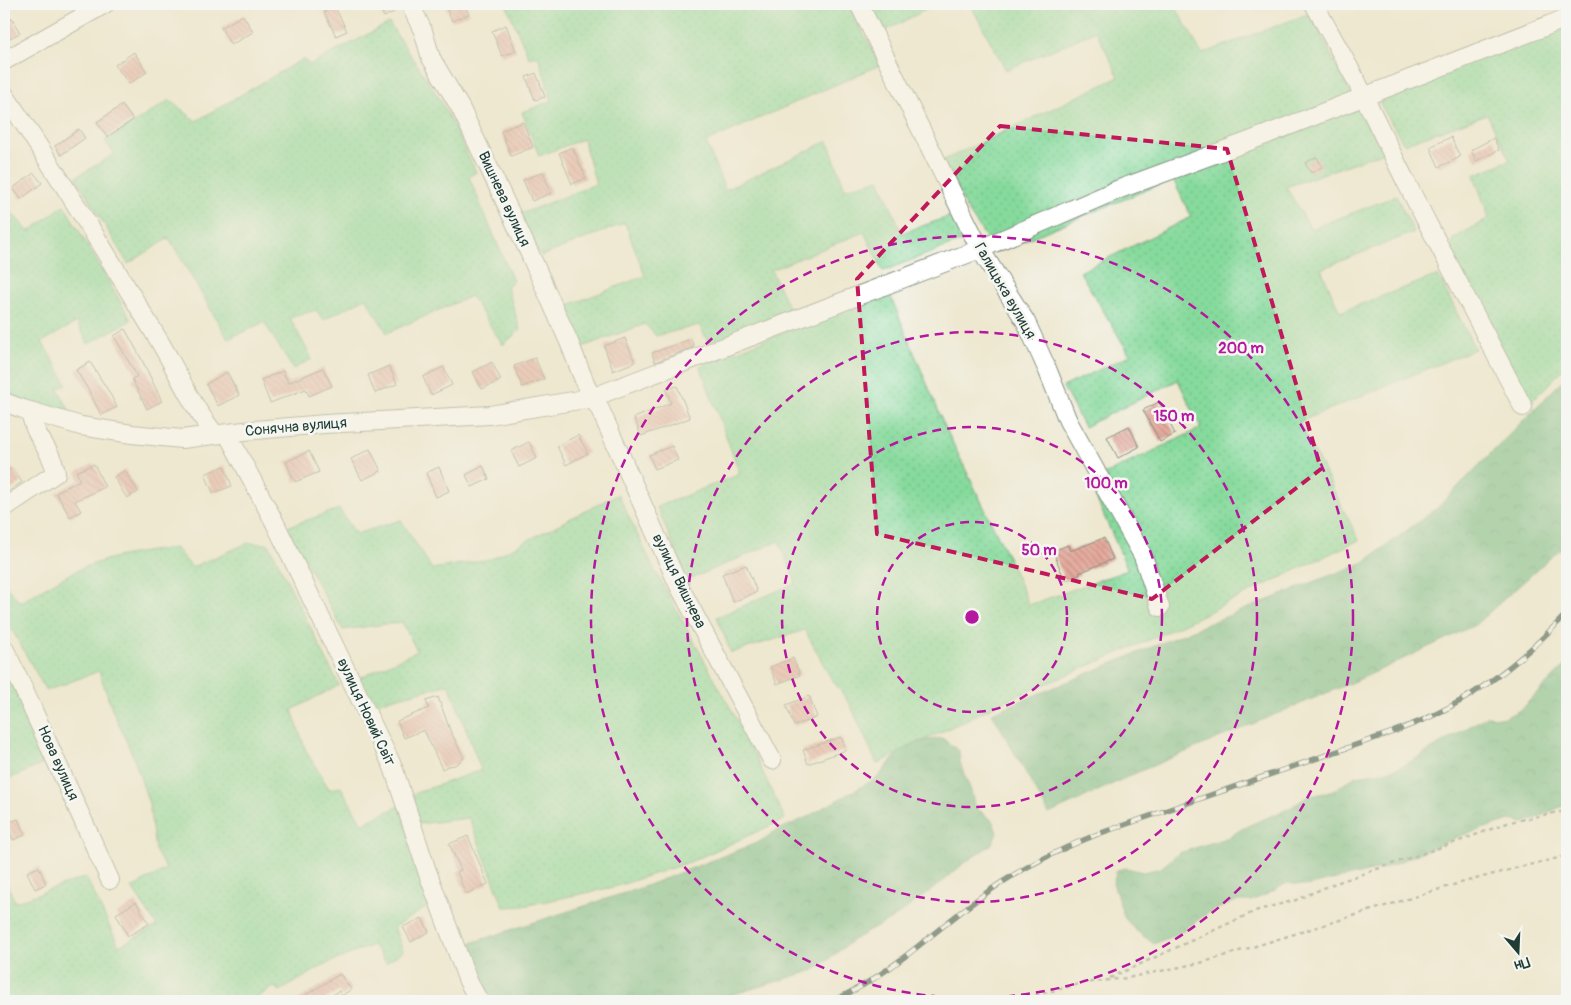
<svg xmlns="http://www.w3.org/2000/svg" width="1571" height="1005" font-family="Pangolin,sans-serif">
<defs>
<pattern id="grass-dots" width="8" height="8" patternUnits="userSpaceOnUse" patternTransform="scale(1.25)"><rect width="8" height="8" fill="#86da9c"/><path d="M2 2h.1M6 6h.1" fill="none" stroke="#73bc87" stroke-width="1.8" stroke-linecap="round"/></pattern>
<pattern id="forest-crowns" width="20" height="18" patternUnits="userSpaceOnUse" patternTransform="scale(1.25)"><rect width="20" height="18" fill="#6cba84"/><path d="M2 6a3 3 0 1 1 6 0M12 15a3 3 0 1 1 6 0" fill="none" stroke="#58986d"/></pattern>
<pattern id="building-back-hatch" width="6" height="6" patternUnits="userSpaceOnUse" patternTransform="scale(1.25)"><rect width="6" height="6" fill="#e6aa9d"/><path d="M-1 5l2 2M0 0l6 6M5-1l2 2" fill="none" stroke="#ba8c81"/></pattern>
</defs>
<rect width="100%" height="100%" fill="#f6f6f2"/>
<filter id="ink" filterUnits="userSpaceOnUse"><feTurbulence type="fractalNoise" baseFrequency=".02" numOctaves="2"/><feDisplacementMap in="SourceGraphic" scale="10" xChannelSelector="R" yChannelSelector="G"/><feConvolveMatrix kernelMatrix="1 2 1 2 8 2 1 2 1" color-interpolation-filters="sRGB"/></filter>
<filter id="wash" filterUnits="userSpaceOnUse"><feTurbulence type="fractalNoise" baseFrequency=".0096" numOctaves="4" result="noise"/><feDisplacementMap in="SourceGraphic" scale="20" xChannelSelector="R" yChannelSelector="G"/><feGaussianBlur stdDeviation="1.12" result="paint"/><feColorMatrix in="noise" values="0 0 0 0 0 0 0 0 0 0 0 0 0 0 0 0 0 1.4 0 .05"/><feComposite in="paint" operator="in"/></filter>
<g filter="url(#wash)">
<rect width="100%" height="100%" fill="#eee8d0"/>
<path fill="url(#grass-dots)" stroke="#528c68" d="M506 4H848L880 65 706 142 725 190 828 141 845 189 879 179 902 233 954 215 964 240 883 271 864 232 771 270 790 311 709 343 699 325 656 336 645 324 582 347 563 307 645 276 625 223 541 256 518 215 596 184 583 139 539 156 522 112 552 101 538 55 529 58Z
M867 4H937L883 32Z
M970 4H1174L1202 54 1310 13 1351 95 1383 152 1286 187 1311 229 1396 196 1414 232 1321 269 1340 312 1438 275 1475 349 1299 422 1359 540 1156 637 998 704 877 764 851 706 828 673 805 630 731 653 717 617 796 583 779 541 688 580 657 507 740 474 700 366 888 290 945 427 1009 559 1029 605 1128 570 1089 482 1201 428 1178 380 1084 427 1063 387 1130 355 1080 272 1191 217 1173 179 996 252 966 208 944 160 1119 77 1096 31 1006 70Z
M389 23 440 99 476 172 469 177 513 281 507 286 520 330 503 345 471 296 387 333 366 298 323 320 316 310 290 318 312 359 293 369 264 322 228 339 169 238 128 264 76 177 115 154 105 141 170 100 196 121 303 59 310 65Z
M1567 23V365L1532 401 1451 259 1453 239 1489 218 1474 175 1510 160 1487 114 1404 144 1376 97Z
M4 204 29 232 64 205 131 320 88 344 77 322 42 342 67 384 58 389 74 419 4 396Z
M618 494 652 565 743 731 785 819 690 862 614 887 523 906 504 907 469 818 419 824 413 794 481 770 449 684 372 704 359 678 417 651 402 622 343 630 287 527 339 509 356 534 401 520 432 569 491 559Z
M248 543 269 544 339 685 292 710 306 751 329 789 341 787 362 824 399 806 434 903 394 927 403 951 386 963 373 945 326 964 280 991 274 987 251 1001H4V877L15 902 86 877 119 946 157 926 132 888 166 869 155 850 149 804 134 758 112 709 99 671 46 691 4 615V585L5 584 20 603C45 587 71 571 99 562 123 554 150 551 175 548L192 567Z
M4 666 48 762 4 781Z"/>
<path fill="url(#forest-crowns)" stroke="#467c5c" d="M1567 376V543L1475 625 1367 676 1138 772 1049 814 992 713 1210 623 1364 562 1437 508Z
M1567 664V804L1525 823 1510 820 1457 837 1385 868 1306 886 1287 883 1268 894 1251 901H1236L1208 913 1179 933 1154 944 1134 929 1124 917 1113 883 1117 870 1126 868 1143 872 1161 868 1179 853 1229 837 1245 827 1290 808 1307 797 1333 791 1356 776 1388 771 1405 765 1487 716 1504 718 1520 710Z
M942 738 959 751C959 773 973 785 974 806L993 821 997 833 991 845 964 863 945 880 895 917 853 940 815 970 711 1001H483L461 946 643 887 759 842 774 832 807 817 877 778 899 752 917 742Z"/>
<g id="blocks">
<path fill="url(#building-back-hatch)" d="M377 4H389L394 12 384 17Z
M444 4H464L469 14 452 21Z
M335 7 347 31 336 36 324 12Z
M243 15 253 32 231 45 221 28Z
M12 18 20 33 4 41V22Z
M506 25 516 51 502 56 492 31Z
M134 52 147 72 129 84 115 65Z
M536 73 545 97 535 100 526 77Z
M122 105 133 120 107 137 97 122Z
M523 122 533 147 511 156 501 131Z
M79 129 85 138 61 155 55 146Z
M1451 137 1460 157 1439 167 1430 147Z
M1494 138 1499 150 1476 161 1471 150Z
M572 147 586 178 572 184 559 153Z
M1317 157 1322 167 1311 173 1305 163Z
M543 172 551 193 532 201 523 180Z
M34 173 42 183 21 199 13 188Z
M125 329 141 358 162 401 147 409 132 379 137 376 114 336Z
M625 338 635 362 613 371 604 346Z
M691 339 694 347 655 362 652 353Z
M535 358 544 379 522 387 514 366Z
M90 362 109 392 117 407 101 415 89 391 76 370Z
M492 362 501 380 482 389 473 372Z
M389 366 397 384 375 393 368 375Z
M443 367 452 385 431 395 423 377Z
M323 368 332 386 309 396 306 389 270 403 261 380 283 371 288 383Z
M227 372 239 395 218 406 206 384Z
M677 386 690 418 641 436 634 418 671 403 666 390Z
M1159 402 1175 434 1160 442 1143 410Z
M1129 426 1139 447 1118 458 1107 437Z
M578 435 588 453 566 465 557 446Z
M529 442 537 458 519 467 511 451Z
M672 446 678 460 655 469 649 455Z
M370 449 381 471 362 480 351 459Z
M309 451 319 472 295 482 286 462Z
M94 464 105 487 75 501 81 511 70 517 56 493 80 480 76 472Z
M224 466 232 486 213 493 205 474Z
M483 466 489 479 472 487 466 475Z
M439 467 449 491 436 497 426 473Z
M12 468 22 482 4 495V474Z
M125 470 138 492 127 498 114 477Z
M1104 538 1113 559 1079 573 1080 575 1065 581 1053 551 1068 545 1070 551Z
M746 565 757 592 733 602 722 574Z
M793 658 800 675 777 684 770 667Z
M809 696 817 717 794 726 786 705Z
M438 697 450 730 464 758 455 765 448 766 442 769 424 730 404 738 397 721 429 708 426 701Z
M841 737 846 750 808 764 803 750Z
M18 819 25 835 13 840 7 823Z
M468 836 488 884 466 894 457 872 461 870 449 844Z
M39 867 46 884 35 889 27 872Z
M136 902 149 924 128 936 116 914Z
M422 918 429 932 411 942 403 927Z
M340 974 351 989 342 996 339 991 323 1001H296Z"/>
</g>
</g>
<g filter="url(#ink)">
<use href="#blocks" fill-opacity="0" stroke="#869282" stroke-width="1"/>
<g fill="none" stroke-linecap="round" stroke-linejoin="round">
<defs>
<path id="minor" d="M410 4 423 31 431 58 461 109 529 252 569 342 591 398 599 407 678 584 772 760
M859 4 980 249 1026 322 1048 371 1068 421 1143 556 1160 607
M1314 4 1356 80 1406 182 1523 407
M4 61 105 4
M4 94C57 172 106 253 155 334 176 367 190 405 216 435
M4 402 23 409 81 426 132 434 182 439 244 431 325 424 490 415 591 398 980 249 1117 190 1247 142 1567 18
M227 433 275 523 393 767 427 871 468 981 479 1001
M4 508 56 473C53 450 31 434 31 411
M4 648 18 677 110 880"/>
</defs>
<use href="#minor" stroke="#869282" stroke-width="20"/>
<path stroke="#869282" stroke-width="2.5" stroke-dasharray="4 4" stroke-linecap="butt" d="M1110 978 1258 910 1296 900 1333 884 1462 840 1510 822 1558 812H1567
M1012 1001 1083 983 1127 978 1204 962 1453 885 1520 867 1567 856"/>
<use href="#minor" stroke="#fff" stroke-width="18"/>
<defs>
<path id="rail" d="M832 1001C887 978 930 934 978 899 1015 871 1055 851 1098 834L1393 732C1408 726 1422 721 1436 714 1487 689 1529 654 1567 613"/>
</defs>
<use href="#rail" stroke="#1f3d34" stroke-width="5.5"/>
<use href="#rail" stroke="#f6f6f2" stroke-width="4" stroke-dasharray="11" stroke-linecap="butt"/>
</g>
</g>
<path d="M0 0H1571V1005H0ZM1000 126 1227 149 1321 469 1152 599 877 534 857 279Z" fill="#eee8d0" fill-opacity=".55" fill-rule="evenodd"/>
<path fill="none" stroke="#c2185b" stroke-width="4" stroke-dasharray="10 6" stroke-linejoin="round" d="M1000 126 1227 149 1321 469 1152 599 877 534 857 279Z"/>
<g fill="none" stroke="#b5179e" stroke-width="2.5" stroke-dasharray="9 6">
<circle cx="972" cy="617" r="95"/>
<circle cx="972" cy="617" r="190"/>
<circle cx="972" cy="617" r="285"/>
<circle cx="972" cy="617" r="381"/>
</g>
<g text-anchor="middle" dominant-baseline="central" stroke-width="5" stroke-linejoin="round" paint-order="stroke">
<g font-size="15" fill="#1f3d34" stroke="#f6f6f2">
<text transform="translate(504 199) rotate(65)">Вишнева вулиця</text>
<text transform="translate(1005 291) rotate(60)">Галицька вулиця</text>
<text transform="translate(296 427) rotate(-5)">Сонячна вулиця</text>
<text transform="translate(679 581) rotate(64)">вулиця Вишнева</text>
<text transform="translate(366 712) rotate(65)">вулиця Новий Світ</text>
<text transform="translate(58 763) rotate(66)">Нова вулиця</text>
</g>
</g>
<circle cx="972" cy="617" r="8" fill="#b5179e" stroke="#f6f6f2" stroke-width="2.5"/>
<g font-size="15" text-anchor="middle" font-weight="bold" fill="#b5179e" stroke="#f6f6f2" stroke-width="5" stroke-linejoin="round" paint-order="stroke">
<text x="1241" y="353">200 m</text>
<text x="1174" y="421">150 m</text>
<text x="1106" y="488">100 m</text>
<text x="1039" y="555">50 m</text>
</g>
<rect width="1571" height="1005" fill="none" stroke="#f6f6f2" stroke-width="20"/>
<g transform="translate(1518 952) rotate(161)" stroke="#f6f6f2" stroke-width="4" paint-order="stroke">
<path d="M0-4L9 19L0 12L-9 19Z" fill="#1f3d34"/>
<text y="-8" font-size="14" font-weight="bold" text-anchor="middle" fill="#1f3d34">Пн</text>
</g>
</svg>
